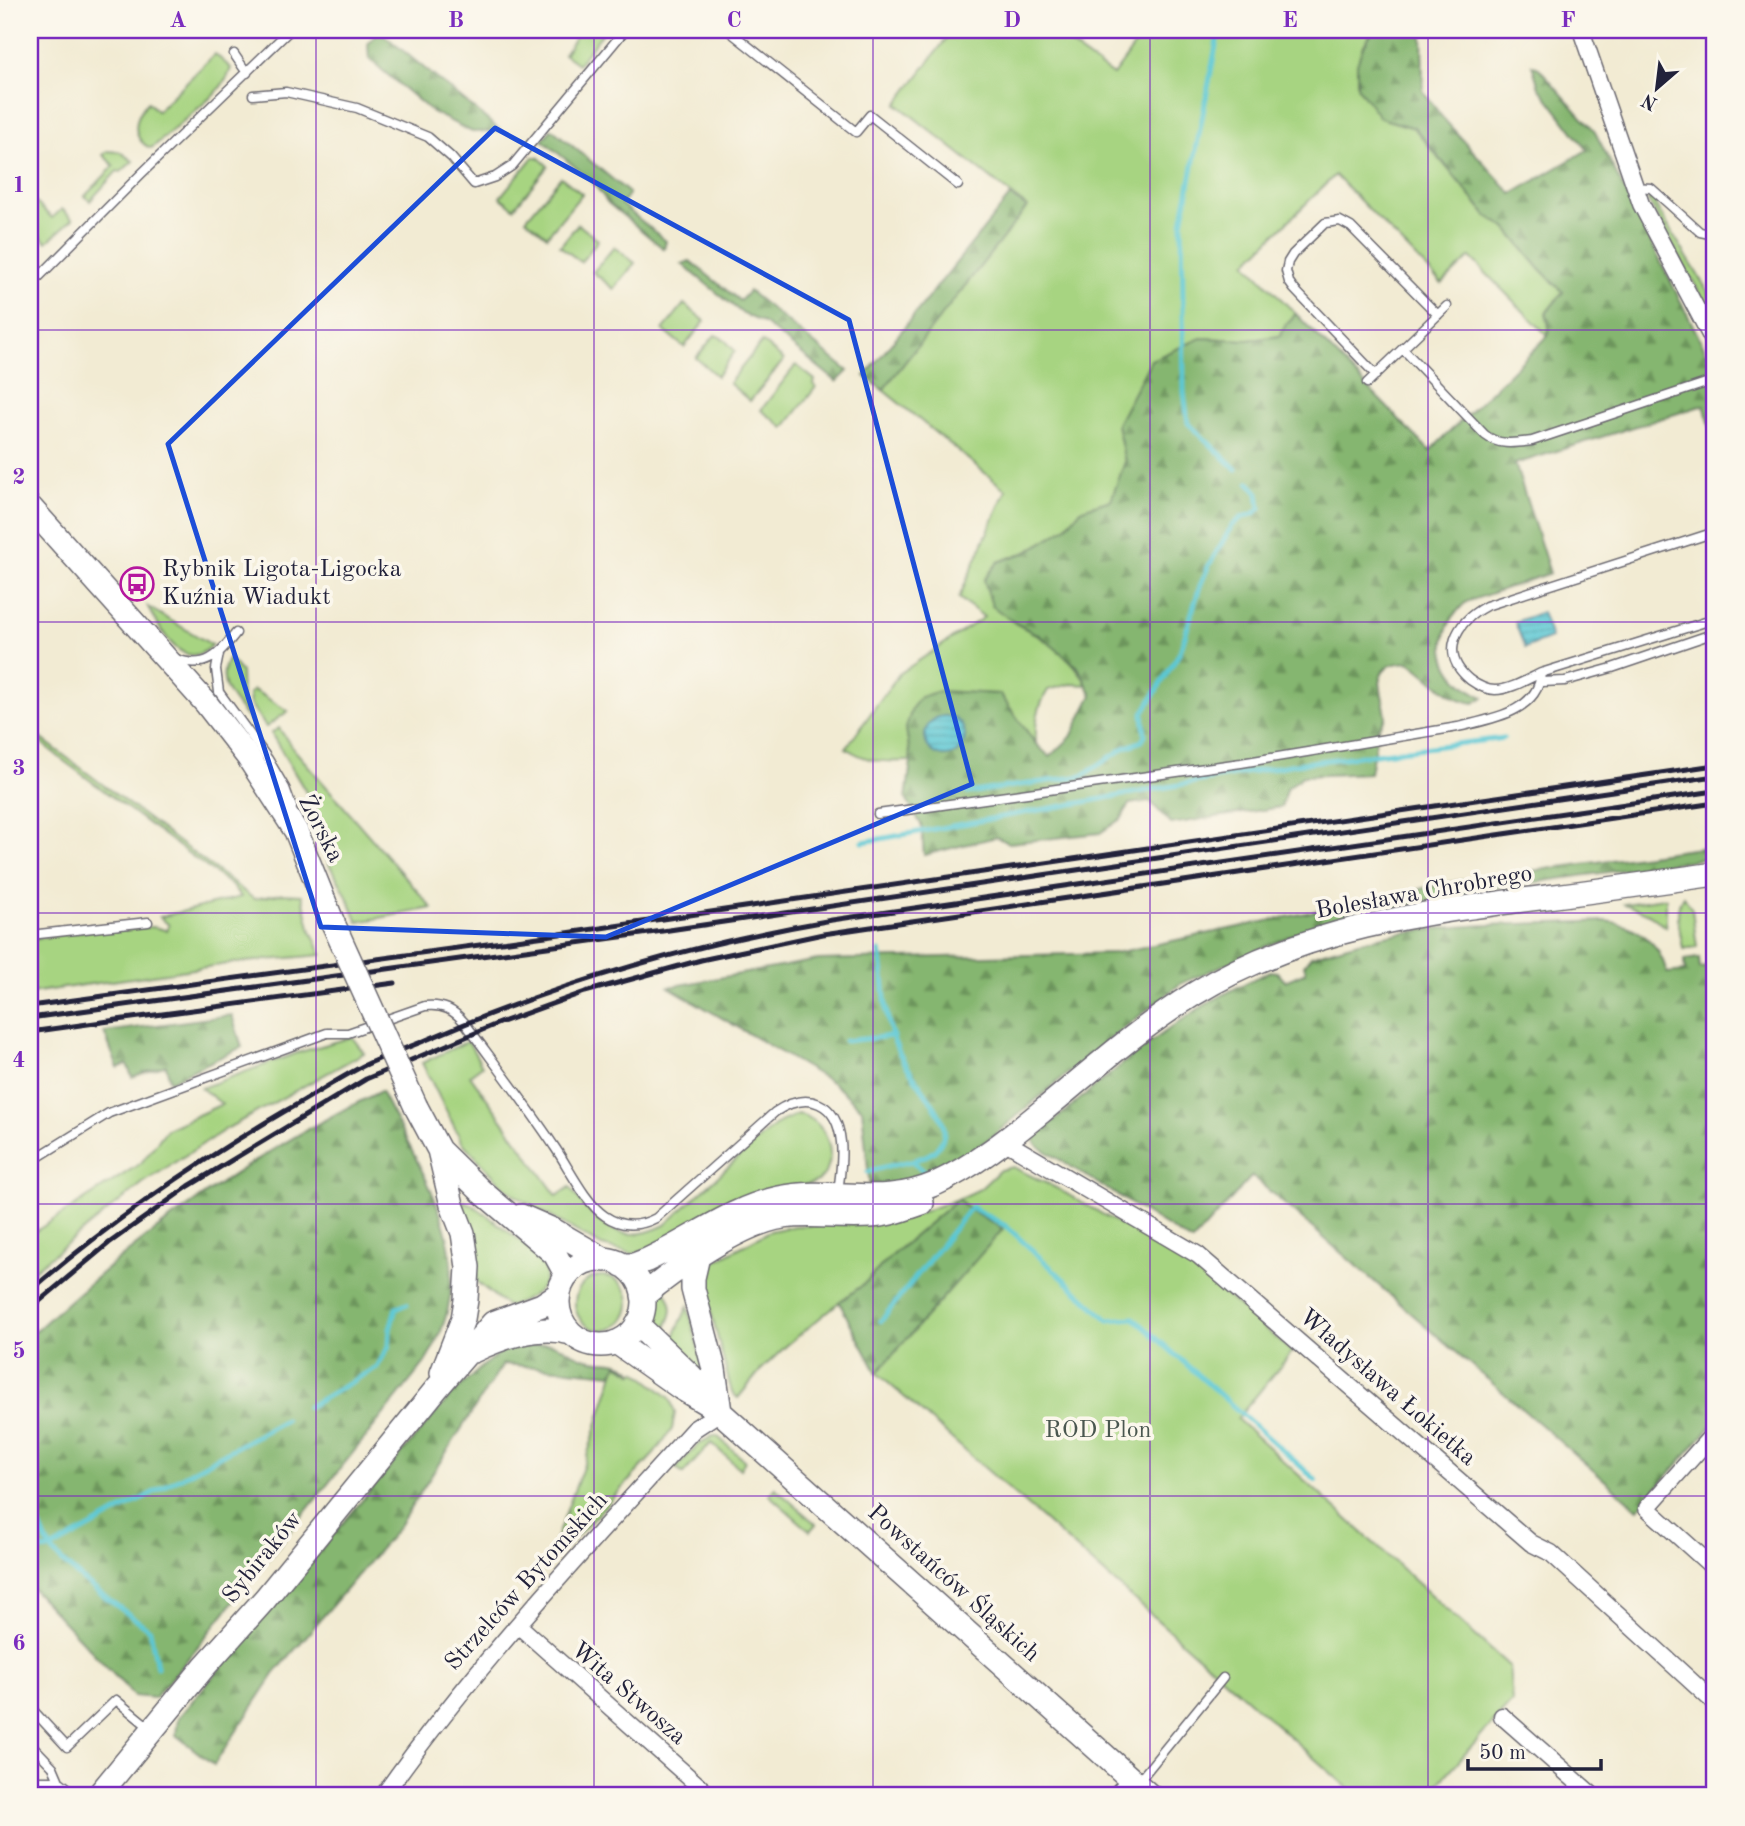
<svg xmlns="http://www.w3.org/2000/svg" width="1745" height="1826" font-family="'Old Standard TT',serif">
<defs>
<pattern id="forest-firs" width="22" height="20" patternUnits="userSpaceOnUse" patternTransform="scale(1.75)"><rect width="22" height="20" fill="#85b66f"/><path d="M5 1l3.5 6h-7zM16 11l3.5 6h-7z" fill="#6c945c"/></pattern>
<pattern id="water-rules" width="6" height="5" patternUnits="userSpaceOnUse" patternTransform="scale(1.75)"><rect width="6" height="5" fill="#5cc8d4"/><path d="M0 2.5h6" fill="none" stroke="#4ca2ad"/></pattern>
</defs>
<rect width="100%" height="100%" fill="#fbf7ec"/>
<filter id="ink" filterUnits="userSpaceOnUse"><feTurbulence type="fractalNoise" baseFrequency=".0143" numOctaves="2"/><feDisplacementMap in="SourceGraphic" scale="14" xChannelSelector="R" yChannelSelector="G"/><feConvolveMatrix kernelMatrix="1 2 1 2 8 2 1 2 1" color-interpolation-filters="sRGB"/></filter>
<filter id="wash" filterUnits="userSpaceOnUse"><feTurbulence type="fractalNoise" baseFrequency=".00686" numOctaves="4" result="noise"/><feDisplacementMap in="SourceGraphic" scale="28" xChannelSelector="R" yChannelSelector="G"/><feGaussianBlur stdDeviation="1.57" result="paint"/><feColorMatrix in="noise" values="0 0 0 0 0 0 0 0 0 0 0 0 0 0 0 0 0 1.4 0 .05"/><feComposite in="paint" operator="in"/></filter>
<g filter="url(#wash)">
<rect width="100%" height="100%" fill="#f2ebd3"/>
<path fill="#a7d481" stroke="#647b5e" stroke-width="2" d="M580 30H605L578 64 564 54Z
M953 30H1049L1113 75 1146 30H1373L1362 49 1380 118 1414 128 1487 216 1506 228 1540 269 1563 292 1546 313 1549 326 1548 336 1470 257 1442 284 1335 175 1246 263 1296 314 1286 324 1281 336 1248 340 1201 338 1117 424 1125 462 1111 500 1082 509 1065 528 1027 552 998 562 1015 623C1044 638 1073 655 1087 685L1070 684 1048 690C1037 708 1035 723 1036 744L1000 694 906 728 911 761C884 762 868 763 846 748L899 674 984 617 959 598 1006 490 883 390 1027 207 897 104Z
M215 54 231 68 227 78 216 93 153 147 150 148C130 138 134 116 148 102L157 111Z
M107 151 120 152 133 161 121 172 117 171 90 201 85 196 114 166 103 155Z
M533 157H538L548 166 514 208 500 197Z
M561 177 582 194 547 236 526 219Z
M1655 196 1656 206 1715 303V320L1651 206 1648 199Z
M30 197 52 218 62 209 73 219 47 242 30 227Z
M578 224 598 240 581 262 560 246Z
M614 247 635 263 614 289 593 272Z
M684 304 705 321 684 347 663 330Z
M715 335 724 339 735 351 717 376 696 358Z
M762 342 784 360 750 401 729 383Z
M796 365 815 380 814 384 816 387 784 428 761 410Z
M148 607 212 645C183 676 159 627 148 607Z
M229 658 241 672 242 705 251 723C236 703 213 684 229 658Z
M253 690 257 692 288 711 266 727 250 704 249 694Z
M279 728 291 746 432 908 358 922 345 892 329 864 310 799 271 733Z
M37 735 254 899 280 894 302 895 311 931 322 955 234 963 30 993V941C55 934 81 931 107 929 114 929 122 931 129 930 143 927 153 925 167 931L169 925 160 917 241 897 232 886 64 761 38 740Z
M1683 896 1692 909 1697 947 1683 949C1681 933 1673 910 1683 896Z
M1664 898H1666V927L1649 914 1625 904Z
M352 1037 364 1053 226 1129 143 1183 30 1273V1235L141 1163 167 1129 222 1104 201 1088 297 1053Z
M468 1041 482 1066 470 1075 557 1196 570 1187C596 1224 619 1248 665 1225L761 1137 780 1122 798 1114C828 1119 841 1161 819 1180 811 1186 796 1185 786 1186L634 1254 602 1246 519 1198 501 1184 462 1142 422 1063Z
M1013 1167 1056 1188 1190 1264 1292 1352 1237 1419 1509 1666 1512 1702 1427 1796H1357L877 1373 1002 1228 969 1209 958 1199 892 1255 863 1285 839 1302 786 1346 760 1371 738 1398 732 1393 704 1285 706 1272 715 1261 770 1231 795 1226 896 1222 965 1196 980 1189 1000 1170Z
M464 1201C479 1207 492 1220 505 1229 543 1257 572 1284 508 1307L477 1282 463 1203Z
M575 1303a27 27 0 1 1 54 0a27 27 0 1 1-54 0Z
M664 1289C678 1310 671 1317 661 1337 652 1320 652 1305 664 1289Z
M688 1306 704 1372 702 1373 670 1345Z
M617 1364 634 1374 636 1371 670 1398 675 1413 672 1429 654 1454 544 1571 586 1459Z
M713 1436H717L745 1461 740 1469 711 1443 683 1474 676 1468 700 1443Z
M775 1488 816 1524 810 1531 769 1495Z"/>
<path fill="url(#forest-firs)" stroke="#546c55" stroke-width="2" d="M1373 30H1422L1423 91 1442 117 1512 194 1587 150 1539 87 1532 65 1539 68 1595 132 1715 369V442L1704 405 1515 464 1550 573 1466 602C1430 636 1440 677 1483 697L1474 703C1447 699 1431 677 1409 662 1366 664 1383 688 1386 717L1378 728 1370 773 1303 776 1287 788 1281 807 1171 824 1150 801 1129 804 1122 818 1100 833 1009 843 996 837 924 855 921 824 906 799 911 761 906 728 912 708 920 697 939 691 1000 694 1036 744 1050 757 1071 737 1092 695 1078 667 1039 635 1015 623 992 606 984 580 998 562 1027 552 1065 528 1082 509 1111 500 1125 462 1117 424 1151 360 1201 338 1248 340 1280 336 1286 324 1296 314 1430 451 1548 336 1549 326 1546 313 1563 292 1540 269 1506 228 1487 216 1415 128 1380 118 1357 86V64L1362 49Z
M379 31 501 131 472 132 432 112 369 59 368 44Z
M552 129 629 193 621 204 666 241 664 249 608 203 592 181 542 140Z
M1010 196 1027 207 883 390 865 376Z
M690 261 740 301 749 291 848 371 837 382 764 323 743 314 682 264Z
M1715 846V857L1494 888 1378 911 1297 933 1180 984 1087 1057 993 1136 931 1179 870 1189 862 1109 833 1083 669 987 818 960 1115 953 1458 881Z
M1606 921C1638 925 1659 942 1667 973L1685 971 1684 960 1699 958 1700 968 1715 966V1422L1638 1509 1252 1176 1192 1242 1038 1146 1034 1141 1037 1135C1088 1093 1138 1048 1194 1012 1218 996 1244 984 1270 971L1277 972 1285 981 1306 972 1304 965 1311 956C1343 946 1376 936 1409 932 1474 923 1541 924 1606 921Z
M232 1015 242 1047 170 1081 166 1065 132 1077 127 1064 118 1068 104 1032Z
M381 1091C426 1183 489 1263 424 1364L182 1666 154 1698 134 1696 30 1586V1336C135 1239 251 1153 381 1091Z
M958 1199 969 1209 1003 1229 877 1373 839 1302 863 1285 892 1255Z
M548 1343C562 1345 571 1354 584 1358 605 1365 617 1356 635 1373L617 1364 612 1374 503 1364 397 1529 275 1673 214 1765 176 1735 178 1718 452 1394 492 1358 506 1350Z"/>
<path fill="url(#water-rules)" stroke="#3f7588" stroke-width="2" d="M1542 612 1551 638 1525 648 1515 622Z
M925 736a20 20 0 1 1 40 0a20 20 0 1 1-40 0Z"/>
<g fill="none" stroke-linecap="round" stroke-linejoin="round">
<path stroke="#5cc8d4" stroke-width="5" d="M1219 30 1182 223 1184 392 1188 423 1236 469
M967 793 1082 776 1124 748 1142 741 1145 735 1143 713 1180 652 1200 586 1209 565 1232 526 1241 518 1255 513 1260 508 1258 493 1249 483
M863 842 1295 764 1504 738
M845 1041 893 1036
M912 1161 924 1171
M868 1172C887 1164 926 1162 937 1148 941 1143 945 1135 944 1128 943 1113 912 1076 903 1060 882 1024 886 990 880 951
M881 1321 971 1207 1006 1226 1108 1320 1134 1318 1316 1480
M308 1407 377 1367 389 1346 390 1329 396 1308 407 1304
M30 1509C41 1521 43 1540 53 1552 81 1582 118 1606 150 1630L157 1667
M30 1547 37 1550 51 1549 285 1420"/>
</g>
</g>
<g filter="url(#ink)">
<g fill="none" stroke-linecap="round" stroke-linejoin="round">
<defs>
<path id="lane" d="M728 30 856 132 870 115 958 185
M234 54 247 73
M253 95 286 92 357 108 428 137 451 157 474 184 495 177 512 166 625 30
M1634 187 1651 188 1700 232 1715 235
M30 286 140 175 290 30
M1403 349 1485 435C1499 446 1515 443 1532 441L1715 380
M1376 375 1294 289 1289 282 1286 271 1288 262 1293 254 1325 223 1340 221 1351 227 1438 315
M1367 383 1447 306
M219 654 216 669 219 692 268 759 285 788 292 807
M176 659C207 670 218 655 236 633
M1541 673C1528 679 1510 690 1495 690 1486 690 1477 685 1470 680 1438 654 1456 622 1486 606L1715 532
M1541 682 1565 681 1612 668 1715 633
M878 814 1241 763 1458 727C1489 719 1538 713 1541 673L1715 619
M30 935 148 922
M30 1162 109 1113 327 1033H348L425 1006C443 1004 454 1010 465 1023 495 1064 526 1104 554 1146 568 1166 585 1203 605 1216 621 1227 639 1227 656 1218L775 1112C808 1090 837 1102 841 1142 843 1159 840 1176 838 1192
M30 1707 67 1747 116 1700 150 1728
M30 1743 53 1767 59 1781 78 1796
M30 1781H59
M1138 1782 1223 1678"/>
<path id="street" d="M1581 30 1641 204 1715 344
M1004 1141 1198 1255 1516 1530 1531 1543 1551 1553 1715 1703
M1715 1432 1647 1508 1715 1569
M518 1625 710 1796
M1502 1716 1593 1796
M383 1796C475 1665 586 1548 694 1429L720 1412
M1115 1796 1131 1779"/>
<path id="secondary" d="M30 507 205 702 248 757 296 831 333 923
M416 1107 439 1150 481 1191 555 1254 567 1276
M439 1150 452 1205 463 1233 468 1267 466 1300 463 1319 442 1373
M521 1216 553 1230 605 1260
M698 1256 693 1278V1289L714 1369 720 1412
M558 1302a43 43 0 1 1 86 0a43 43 0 1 1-86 0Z
M622 1265H634L647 1260C691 1240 731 1208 779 1198 834 1186 879 1208 935 1184 974 1166 1008 1139 1041 1112 1091 1071 1139 1028 1194 994 1301 928 1425 912 1547 897 1603 890 1659 882 1715 874
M643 1296C675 1269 742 1223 783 1217 812 1213 841 1218 870 1216 888 1215 905 1209 922 1203
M637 1324 691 1376 720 1412 1150 1796
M616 1342 681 1388 706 1403
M473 1351C503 1337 539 1324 571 1333
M98 1796 204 1667 265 1599 437 1388 493 1323 542 1305 559 1294"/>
</defs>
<use href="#lane" stroke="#6b6870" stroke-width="11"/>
<use href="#street" stroke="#6b6870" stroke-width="19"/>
<use href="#secondary" stroke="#6b6870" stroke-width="26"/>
<use href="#lane" stroke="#fff" stroke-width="8"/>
<use href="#street" stroke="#fff" stroke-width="16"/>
<use href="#secondary" stroke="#fff" stroke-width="23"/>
<path stroke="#22223b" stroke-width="5" d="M30 1006 553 935 1715 765
M30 1018 642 934 1715 776
M117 1020 395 983
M30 1032 124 1019
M30 1291C109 1223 194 1164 285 1111 311 1097 336 1080 363 1066 383 1056 405 1049 426 1040 557 984 691 944 832 920L1715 791
M30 1309 109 1243 189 1186 366 1079 499 1023 585 992 701 960 823 934 1715 803"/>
<defs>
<path id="secondary-bridge" d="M333 923 416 1107"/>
</defs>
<use href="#secondary-bridge" stroke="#6b6870" stroke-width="26" stroke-linecap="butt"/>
<use href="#secondary-bridge" stroke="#fff" stroke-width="23"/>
</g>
</g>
<path fill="none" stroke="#1d4ed8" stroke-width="5" stroke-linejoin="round" d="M495 128 849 320 972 784 606 937 321 927 168 444Z"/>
<path fill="none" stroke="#7b2cbf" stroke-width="2" stroke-opacity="0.55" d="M316 30V1796M594 30V1796M873 30V1796M1150 30V1796M1428 30V1796M30 330H1715M30 622H1715M30 913H1715M30 1204H1715M30 1496H1715"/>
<defs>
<symbol id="bus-ring" viewBox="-11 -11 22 22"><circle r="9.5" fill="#fbf7ec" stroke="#b5179e" stroke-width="1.5"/><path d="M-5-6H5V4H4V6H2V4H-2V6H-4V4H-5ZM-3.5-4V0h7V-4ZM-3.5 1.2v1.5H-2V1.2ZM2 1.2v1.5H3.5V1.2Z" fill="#b5179e"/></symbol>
</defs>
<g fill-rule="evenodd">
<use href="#bus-ring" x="118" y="565" width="38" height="38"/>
</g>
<g text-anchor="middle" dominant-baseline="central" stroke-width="7" stroke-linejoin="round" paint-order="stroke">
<g font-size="24" fill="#22223b" stroke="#fbf7ec" text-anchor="start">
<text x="162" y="570">Rybnik Ligota-Ligocka<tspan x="162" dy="28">Kuźnia Wiadukt</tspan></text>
</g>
<g font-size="24" fill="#22223b" stroke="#fbf7ec">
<text transform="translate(320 829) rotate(63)">Żorska</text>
<text transform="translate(1424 893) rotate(-10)">Bolesława Chrobrego</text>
<text transform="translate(1387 1388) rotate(41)">Władysława Łokietka</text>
<text transform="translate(263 1558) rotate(-51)">Sybiraków</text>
<text transform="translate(527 1582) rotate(-48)">Strzelców Bytomskich</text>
<text transform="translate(953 1584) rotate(42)">Powstańców Śląskich</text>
<text transform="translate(628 1694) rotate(41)">Wita Stwosza</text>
</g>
<g font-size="24" fill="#4a5750" stroke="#fbf7ec">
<text x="1098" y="1431">ROD Plon</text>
</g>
</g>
<rect width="1745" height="1826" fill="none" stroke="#fbf7ec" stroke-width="77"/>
<g transform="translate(1657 88) rotate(208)" stroke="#fbf7ec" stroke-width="5" paint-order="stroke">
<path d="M0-5L12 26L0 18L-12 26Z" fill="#22223b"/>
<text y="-10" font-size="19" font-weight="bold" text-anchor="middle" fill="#22223b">N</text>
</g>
<path d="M1468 1759v10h133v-10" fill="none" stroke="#22223b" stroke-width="3.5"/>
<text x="1479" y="1759" font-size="21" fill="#22223b" stroke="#fbf7ec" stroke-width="5" paint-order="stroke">50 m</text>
<rect x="38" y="38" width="1668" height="1749" fill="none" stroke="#7b2cbf" stroke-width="2.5"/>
<g font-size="23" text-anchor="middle" font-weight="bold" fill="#7b2cbf">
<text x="178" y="27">A</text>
<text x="456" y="27">B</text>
<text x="734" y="27">C</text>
<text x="1012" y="27">D</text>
<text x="1290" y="27">E</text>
<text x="1568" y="27">F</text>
<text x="19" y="192">1</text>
<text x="19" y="484">2</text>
<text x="19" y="775">3</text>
<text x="19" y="1067">4</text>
<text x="19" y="1358">5</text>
<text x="19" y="1650">6</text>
</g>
</svg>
